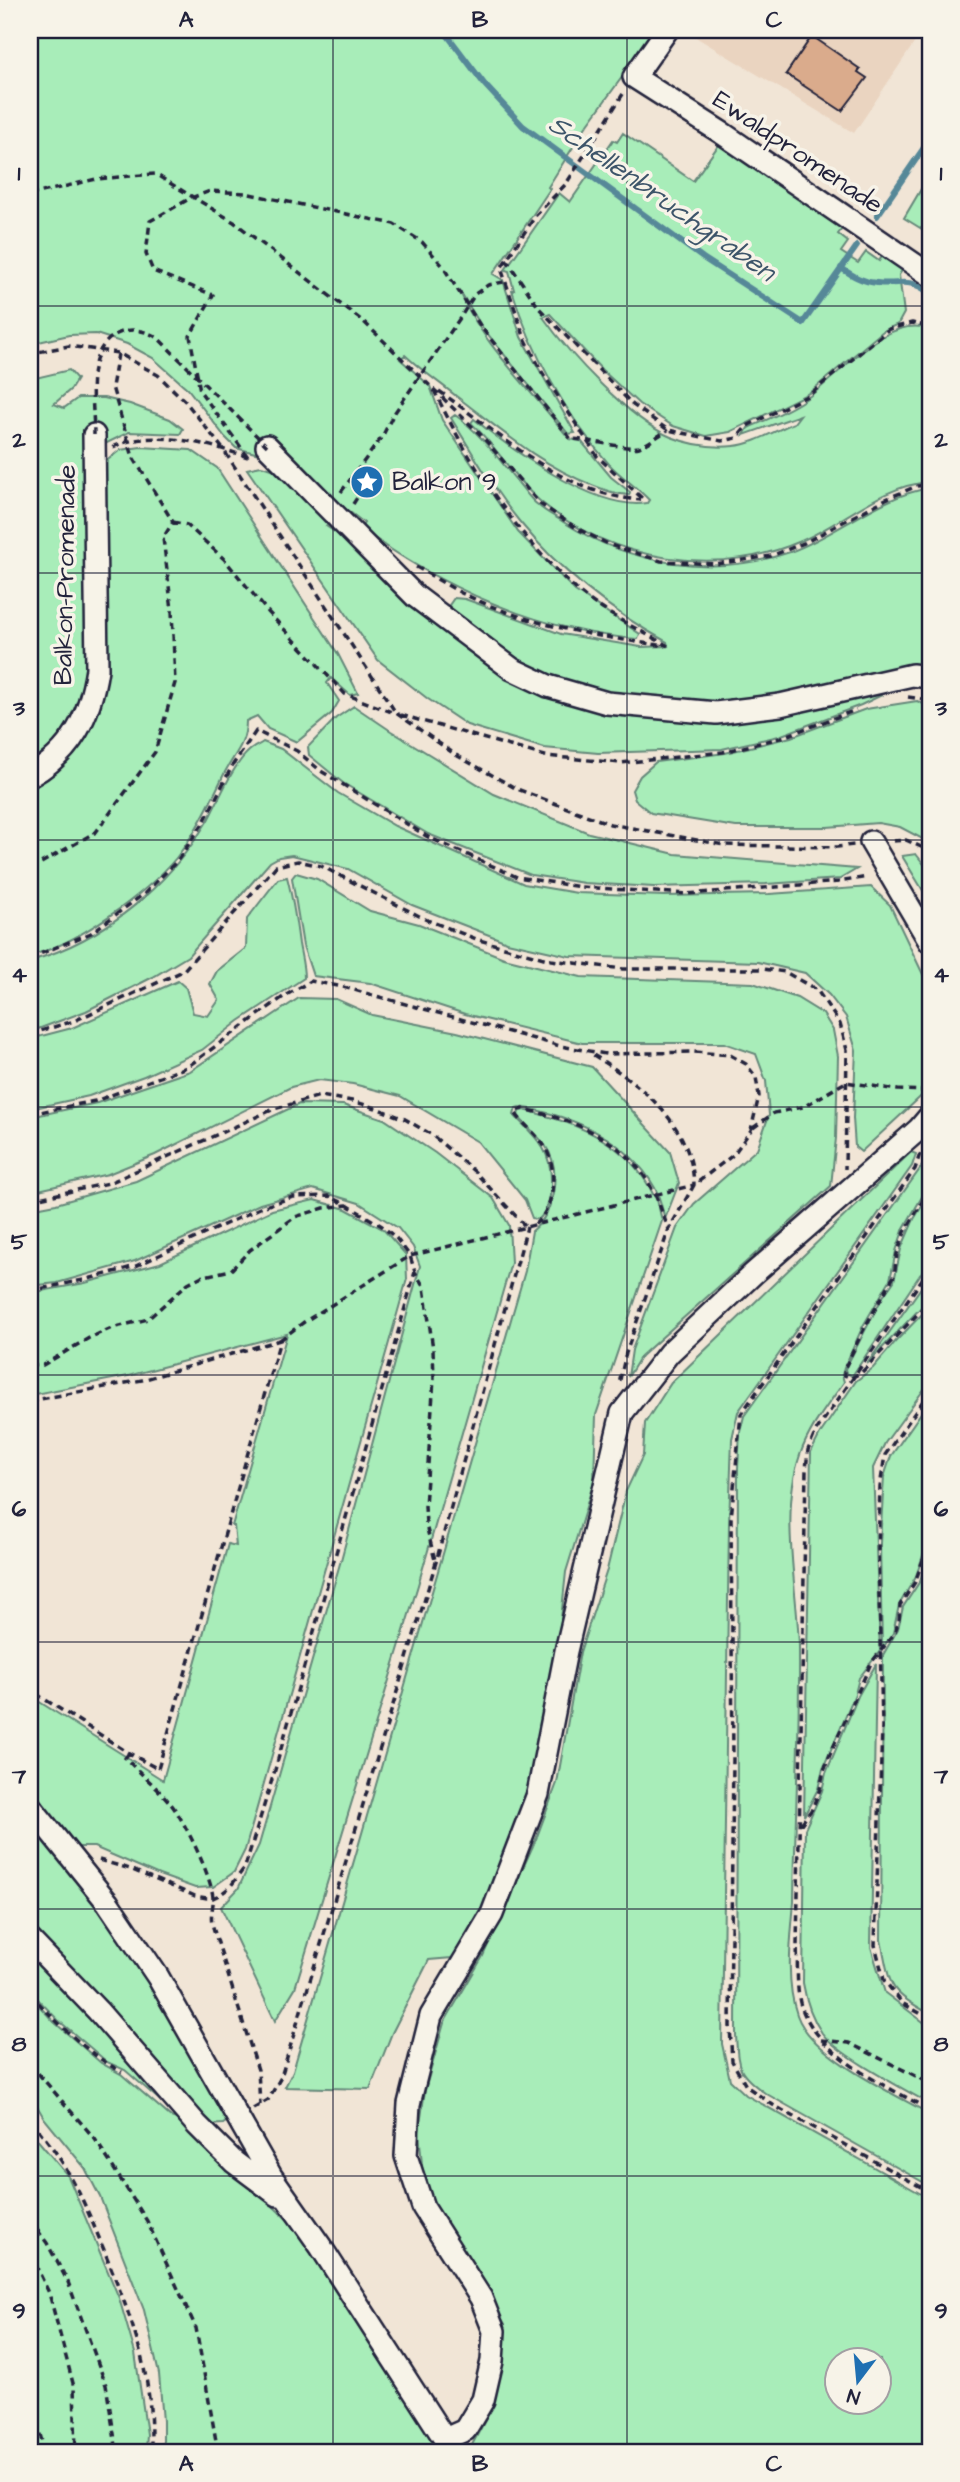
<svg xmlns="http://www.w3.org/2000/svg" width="960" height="2482" font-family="'Architects Daughter',sans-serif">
<rect width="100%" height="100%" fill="#f1e5d6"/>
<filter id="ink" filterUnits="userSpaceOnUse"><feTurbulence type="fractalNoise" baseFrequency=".0143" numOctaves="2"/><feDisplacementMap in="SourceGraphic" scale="14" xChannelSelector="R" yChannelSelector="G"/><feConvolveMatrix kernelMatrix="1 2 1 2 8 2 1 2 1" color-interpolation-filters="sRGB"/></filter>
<g filter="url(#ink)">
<path fill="#ead4c0" d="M684 30H923L854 133Z"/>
<path fill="#a8edb9" stroke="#65887a" stroke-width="2" fill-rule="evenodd" d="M30 30H653L644 47 585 128 548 187 550 189 493 274 503 280 521 337 575 433 568 434 566 431 482 327 460 291C478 339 531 390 563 431L570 439 581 441 611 477 630 492 629 495C615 494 605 490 592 485 539 464 501 430 456 396 439 382 422 371 405 355L400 359 430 386 442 420 518 532 575 591 640 634 638 639C541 632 438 587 361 528L364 523 333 499 263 455 236 448 225 437 188 389 153 358 127 344 96 334 69 335 30 344Z
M623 133 693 181 723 139 846 224 838 234 848 242 841 252 858 263 866 252 879 261 887 249 907 263 899 275 904 313 898 324 883 331 809 393 730 432 706 436 673 426 639 404 602 370 550 314 543 317C569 354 630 420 671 437 691 445 713 448 734 446 754 444 776 430 794 423L800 415 744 435 748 428C768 419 789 411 807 398 842 375 885 313 930 329V482C881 485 844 523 801 541 716 578 612 561 541 502 515 481 497 446 471 423L474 419C512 450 597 512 647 503L649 500C637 487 621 477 609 464 566 416 531 352 512 290H514L509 271 505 270 559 193 570 202 613 140 617 142Z
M930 174V234L904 218Z
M69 370 77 379 71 389 54 404 64 408 78 398H104L130 404 170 419 183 429 180 434 129 432 105 444 100 443 92 672 71 734 30 769V381L31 379Z
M455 415C481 433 500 461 520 485 526 492 531 500 538 505 545 512 556 517 565 523 631 565 715 578 790 552 838 535 878 496 930 488V668L896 667 847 683 718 706 603 696 531 672 445 611 454 598 465 599 561 634 641 647 668 646 667 642C610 611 560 571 519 521 493 489 472 452 451 418Z
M141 447 191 450 217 468 338 654 358 693 350 695 331 678 327 683 339 701 332 713 297 742 268 729 257 716 246 721C246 745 234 754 224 774 210 803 196 833 176 858 148 892 72 948 30 955V786L40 782 73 755 90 726 104 463 120 450Z
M261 466 280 471 332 517 326 526 345 539 474 650 665 716 888 685 882 695 861 705 779 736 722 749 598 753 544 748 467 725 428 699 378 660 247 469Z
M917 701 930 707V847L921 838 900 827 878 823 827 827H736L651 813 635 800 632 790 640 776 656 762 725 753 791 737 866 709Z
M354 706 391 731 494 794 589 833 675 854 857 869 840 879 766 884 654 887 584 883 531 875 428 834 343 783 309 755 308 747 336 718Z
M263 742 281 749 338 793 395 826 524 884 577 893 665 896 769 894 871 887 890 905 930 989V1088L861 1152 855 1147 853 1118 856 1050 846 1017 829 995 805 973 758 962 569 956 507 942 412 905 348 869 292 855 279 857 270 862 188 956 153 977 86 1011 30 1032V961C105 940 168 886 208 820 219 800 232 766 249 751 253 747 259 745 263 742Z
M916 854 930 872V902L902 856Z
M296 873 317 879 370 911 419 924 504 958 581 977 753 983 797 998 823 1014 833 1030 838 1056 836 1138 831 1186 641 1356 628 1377 632 1350 677 1228 694 1204 757 1149 769 1115 766 1081 756 1054 724 1043H582L465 1014 370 983 313 976 303 946 292 878Z
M287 877C293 899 296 921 299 944 301 956 304 966 304 978L239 1021 202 1050 144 1076 89 1096 30 1109V1039L72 1028 178 981 186 988 193 1013 208 1016 219 1000 210 984 217 971 246 948 247 919 278 879Z
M299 998 336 999 372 1015 457 1032 592 1067 670 1152 679 1183 665 1219C662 1209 660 1197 655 1188 628 1139 571 1115 519 1107L516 1108 514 1115C523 1125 536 1136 543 1148 554 1166 555 1205 538 1220L532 1218 525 1200 478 1142 400 1096 353 1084 319 1080 291 1087 155 1155 108 1174 30 1192V1117L97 1103 190 1071Z
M299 1104 343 1105 384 1119 435 1153 493 1198 509 1225 511 1263 418 1585 295 1988 275 2021 221 1907 238 1889 259 1845 341 1560 420 1266 413 1247 398 1228 359 1203 313 1189 260 1204 135 1261 57 1283 30 1286V1209L56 1204 136 1181Z
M524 1110C578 1123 629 1143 654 1196L656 1195 662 1221 596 1415 594 1481 566 1572 558 1648 529 1790 485 1905 452 1958 429 1960 392 2033 370 2089 285 2087 293 2071 525 1271 532 1231C555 1213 562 1169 545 1145 537 1134 526 1126 518 1116L519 1111Z
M911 1152 916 1154 912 1166 738 1412 732 1439 729 1524 722 2044 730 2080 746 2095 930 2199V2452H476L472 2445 490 2411 502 2366 505 2324 430 2205 423 2176 419 2131 425 2090 444 2023 483 1956 536 1839 557 1783 580 1652 607 1570 626 1491 643 1455 645 1423 671 1383ZM838 2360H880V2402H838Z
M930 1155V1183L904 1228 896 1251 890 1280 863 1326 844 1368 842 1375 844 1382C828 1405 809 1428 800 1455 780 1513 797 1585 799 1646 800 1731 795 1817 794 1902 791 1938 785 1981 797 2015 811 2056 894 2094 930 2114V2186L765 2093C737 2073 738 2068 736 2035L738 1468 740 1432 744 1416Z
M930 1193V1260L852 1376 846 1373 845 1369 882 1298 894 1281 901 1249 914 1219Z
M314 1200 346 1209 383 1229 406 1255 407 1279 245 1850 234 1872 213 1887 195 1888 159 1875 94 1847H75L30 1797V1696L163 1780 228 1544 236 1546 234 1526H232L287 1334 128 1376 30 1395V1293L85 1283 160 1263 272 1210Z
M930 1275V1298L867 1364Z
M930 1306V1381L885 1443 873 1468 880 1651 859 1678 855 1694 823 1768 818 1789 804 1816 811 1452 820 1434 856 1381 873 1368 896 1341Z
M930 1400V1535L916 1576 899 1605 893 1633 882 1649 880 1543 884 1477 891 1456Z
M930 1547V2014C887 1990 891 1988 881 1940L883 1655 898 1629 903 1607 920 1581Z
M876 1664 871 1947 885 1993 930 2027V2104C904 2089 838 2055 822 2033 811 2017 806 2001 803 1983L805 1829 822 1791 826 1773 858 1696Z
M30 1814C107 1907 171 2013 230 2119L223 2124 209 2125 30 1931Z
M30 1949 179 2117 125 2070 107 2062 58 2020 30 1991Z
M30 1996 54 2022 101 2063 121 2074 171 2117 182 2121 292 2224 399 2390 443 2452H163V2421L159 2374 144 2310 100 2197 85 2168 44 2118 30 2094Z
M30 2131 68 2176 119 2298 135 2353 147 2434 146 2452H30Z"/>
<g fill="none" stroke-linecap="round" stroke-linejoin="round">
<path stroke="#578898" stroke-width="6" d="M441 30 448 36 485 85 523 126 703 258 803 323 857 246
M877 216 930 139
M841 268C853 276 863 282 877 283 902 286 906 276 930 293"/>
</g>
<path fill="#daab8c" stroke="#22223b" stroke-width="2" d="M812 36 860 69 858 72 867 78 842 111 786 74Z"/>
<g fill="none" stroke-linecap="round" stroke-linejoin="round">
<defs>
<path id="minor" d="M667 30 634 77 722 133 930 275
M267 446 415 596 512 669 548 686 607 703 716 713 780 705 912 675 930 677
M30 776C72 752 90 716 97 669L94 435
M871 842 930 942
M30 1806 108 1903 158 1977 271 2176 321 2247 453 2452
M30 1940 98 2011 197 2125 234 2162 278 2195
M445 2439 465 2430 483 2400 492 2361 494 2331 481 2298 423 2207 406 2156 409 2104 431 2016 492 1914 538 1794 566 1651 622 1413 669 1353 753 1274 919 1129 930 1116"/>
</defs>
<use href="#minor" stroke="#22223b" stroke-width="26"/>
<path stroke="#22223b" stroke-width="3.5" stroke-dasharray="7 5" stroke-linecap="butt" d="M623 94 566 184 536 215 501 268 524 336 542 372 597 456 644 500
M30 195 96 179 155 174 234 222 365 323 481 435 540 504 578 529 610 545 661 561 716 564 771 556 804 543 886 499 917 486 930 485
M506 259 539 308 633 405 668 430 722 441 737 438 747 426 809 395 889 329 912 323 930 327
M118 354 112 387 133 457 173 522
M30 358 38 352 69 346 118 353 158 375 185 401 223 449 396 713 456 755 517 789 610 824 724 845 837 847 854 845
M434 390C469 464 516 535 577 590 603 613 638 629 668 646
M439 391C501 434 563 495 641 500
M113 447C153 428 208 444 248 457
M248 457 200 391 190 336 213 295 153 271 146 254 150 221 191 198 210 191 245 193 394 224 422 242 442 265 481 327 571 439C587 439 629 450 639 447 648 444 659 435 668 430
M341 492 382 437 393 415 460 318 475 294 488 285 504 282
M353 504 367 482
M173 522 187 525 224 559 268 612 345 694 394 713
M416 567C433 576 450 588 468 596 531 626 598 637 666 646
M908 697 930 700
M401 715 545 756 621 763 723 752 780 738 856 710
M893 841 906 840 930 851
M30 867 41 863 96 832 155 752 175 683 172 610 163 538 173 522
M30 958 91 933 145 893 177 861 204 822 232 766 256 731 297 751 321 771 428 837 517 877 581 887 687 894 839 882 868 877
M30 1034 74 1021 183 971 276 866 298 861 321 866 427 920 479 940 551 960 623 969H763L785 972 817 990 840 1024 847 1050 845 1169
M30 1114 95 1101 187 1067 286 995 311 981 343 987 560 1046 606 1054 694 1052 730 1055 746 1064 756 1077 759 1096 751 1130 733 1155 694 1185 669 1229 626 1353 619 1384
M753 1128 774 1113 803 1107 846 1082 898 1090 930 1091
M920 1154 915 1169 741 1414 731 1519 733 1758 730 2026 732 2061 746 2086 773 2105 930 2192
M930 1188 905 1232 897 1254 894 1276 865 1327 844 1369V1375L851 1378 862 1372 930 1301
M30 1200 109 1183 274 1109 320 1096 352 1101 376 1108 405 1119 432 1135 475 1172 525 1226
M535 1224C555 1208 558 1169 545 1147 538 1135 524 1125 516 1114L517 1110 524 1109C577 1121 629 1141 654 1193 660 1204 663 1217 669 1229
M930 1268 816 1431 808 1450 806 1470 797 1946C798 1963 796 1992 801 2006 819 2057 886 2086 930 2110
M30 1291 88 1279 136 1266 262 1207 293 1197 329 1196 347 1205 382 1226 396 1238 410 1256 415 1272 424 1287 433 1349 434 1379 425 1506 426 1525 435 1560
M280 1340 304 1322 410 1256 694 1185C692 1123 639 1083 590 1053
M30 1366 43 1365 89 1338 112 1328 148 1319 188 1283 200 1277 231 1270 250 1250 295 1217 324 1208 347 1205
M930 1391 885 1455 880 1487 878 1549 882 1727 875 1945 884 1980 902 2003 930 2019
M30 1401 142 1380 280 1340 158 1769 129 1753 30 1690
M129 1753 125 1758C140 1773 158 1788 171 1804 184 1820 212 1877 213 1898 214 1906 210 1913 212 1924L258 2070 260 2105
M801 1824 812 1809 820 1789 824 1770 833 1747 871 1663 894 1634 899 1621 900 1605 915 1582 930 1541
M99 1860 130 1869 195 1896 207 1898H213L221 1894 230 1887 245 1867 275 1770 415 1272
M30 1994C58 2023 86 2053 122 2072
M821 2040 849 2043 930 2083
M30 2064 95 2139 147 2221 196 2328 218 2452
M253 2109 268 2100 281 2077 436 1562 527 1227
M30 2120C67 2161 83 2199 104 2250 124 2300 146 2354 150 2409 151 2423 151 2438 151 2452
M30 2220 47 2243 68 2282 106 2385 117 2452
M30 2253 49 2293 74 2387 76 2452
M30 2399 45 2452"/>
<use href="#minor" stroke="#f7f3e8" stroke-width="21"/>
<path stroke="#22223b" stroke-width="3.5" stroke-dasharray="7 5" stroke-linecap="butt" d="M94 435C94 403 83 351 117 334 130 327 145 330 158 338L267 446"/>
</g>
</g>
<path fill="none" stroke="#22223b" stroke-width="2" stroke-opacity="0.55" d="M333 30V2452M627 30V2452M30 306H930M30 573H930M30 840H930M30 1107H930M30 1375H930M30 1642H930M30 1909H930M30 2176H930"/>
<defs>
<symbol id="sight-disc" viewBox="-11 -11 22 22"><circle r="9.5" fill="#1f6fb2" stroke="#f7f3e8"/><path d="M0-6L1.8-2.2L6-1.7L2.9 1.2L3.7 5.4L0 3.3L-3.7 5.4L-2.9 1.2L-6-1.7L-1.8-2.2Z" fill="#fff"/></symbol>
</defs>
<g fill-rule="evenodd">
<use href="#sight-disc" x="348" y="463" width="38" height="38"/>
</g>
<g text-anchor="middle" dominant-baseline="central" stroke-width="7" stroke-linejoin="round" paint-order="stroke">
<g font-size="26" fill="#22223b" stroke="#f7f3e8">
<text transform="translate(798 152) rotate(34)">Ewaldpromenade</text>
<text transform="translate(65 575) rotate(-89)">Balkon-Promenade</text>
</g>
<g font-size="26" fill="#22223b" stroke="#f7f3e8" text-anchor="start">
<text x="392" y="482">Balkon 9</text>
</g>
<g font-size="28" font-style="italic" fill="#3d556a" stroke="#f7f3e8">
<text transform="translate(662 198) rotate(35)">Schellenbruchgraben</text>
</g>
</g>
<rect width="960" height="2482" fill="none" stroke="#f7f3e8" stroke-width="77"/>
<g transform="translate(858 2381) rotate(196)"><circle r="33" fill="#f7f3e8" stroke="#a29fa3" stroke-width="2"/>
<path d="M0-5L12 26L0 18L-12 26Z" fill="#1f6fb2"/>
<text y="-10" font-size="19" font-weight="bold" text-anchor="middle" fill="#22223b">N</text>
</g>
<rect x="38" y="38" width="884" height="2406" fill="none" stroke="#22223b" stroke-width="2.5"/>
<g font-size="23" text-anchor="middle" font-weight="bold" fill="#22223b">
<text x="186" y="27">A</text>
<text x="480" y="27">B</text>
<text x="774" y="27">C</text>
<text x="19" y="180">1</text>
<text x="941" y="180">1</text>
<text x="19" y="447">2</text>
<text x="941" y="447">2</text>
<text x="19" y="715">3</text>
<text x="941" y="715">3</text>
<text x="19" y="982">4</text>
<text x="941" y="982">4</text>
<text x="19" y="1249">5</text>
<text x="941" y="1249">5</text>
<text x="19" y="1516">6</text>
<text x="941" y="1516">6</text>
<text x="19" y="1783">7</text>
<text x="941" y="1783">7</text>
<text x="19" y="2051">8</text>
<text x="941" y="2051">8</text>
<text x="19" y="2318">9</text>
<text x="941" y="2318">9</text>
<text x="186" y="2471">A</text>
<text x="480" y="2471">B</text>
<text x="774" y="2471">C</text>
</g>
</svg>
